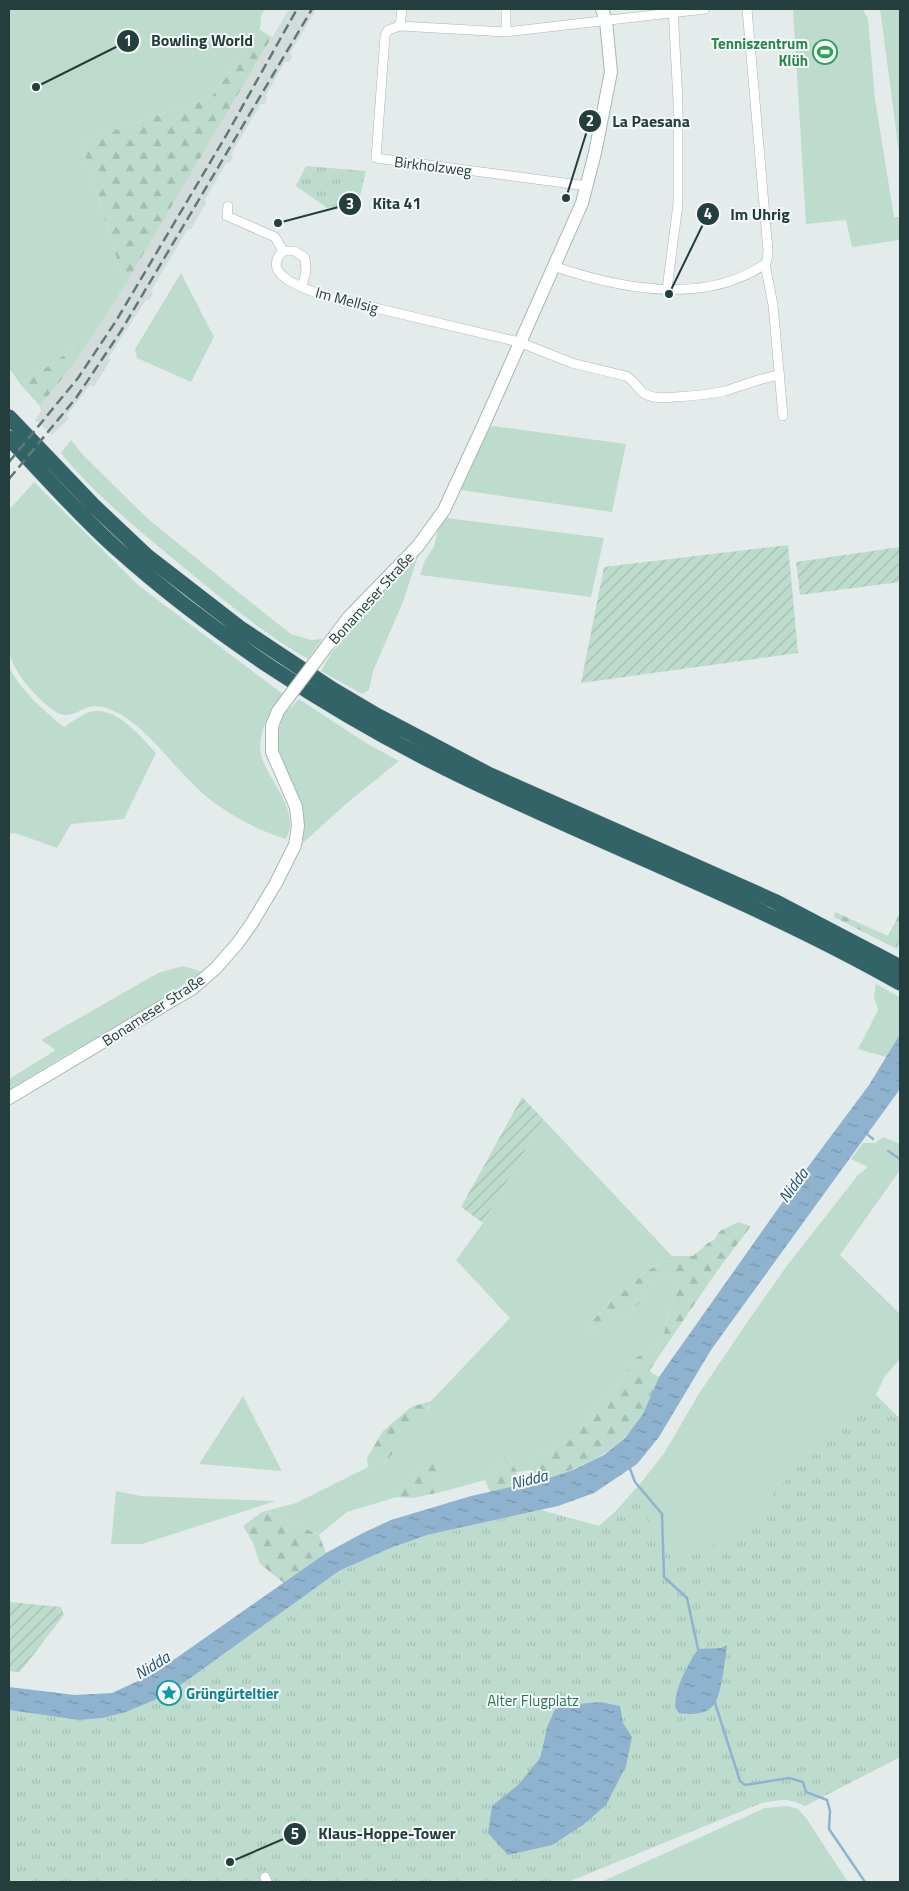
<svg xmlns="http://www.w3.org/2000/svg" width="909" height="1891" font-family="'Titillium Web',sans-serif">
<defs>
<pattern id="forest-firs" width="22" height="20" patternUnits="userSpaceOnUse" patternTransform="scale(1.25)"><rect width="22" height="20" fill="#bedcce"/><path d="M5 1l3.5 6h-7zM16 11l3.5 6h-7z" fill="#a3beb2"/></pattern>
<pattern id="park-tufts" width="24" height="20" patternUnits="userSpaceOnUse" patternTransform="scale(1.25)"><rect width="24" height="20" fill="#bedcce"/><path d="M3 7l-1-3M5 7V3M7 7l1-3M15 17l-1-3M17 17v-4M19 17l1-3" fill="none" stroke="#a3beb2"/></pattern>
<pattern id="garden-furrows" width="10" height="10" patternUnits="userSpaceOnUse" patternTransform="scale(1.25)"><rect width="10" height="10" fill="#bedcce"/><path d="M-1 1l2-2M0 10L10 0M9 11l2-2" fill="none" stroke="#a3beb2"/></pattern>
<pattern id="water-ripples" width="26" height="14" patternUnits="userSpaceOnUse" patternTransform="scale(1.25)"><rect width="26" height="14" fill="#8fb3ce"/><path d="M2 4q2-2 4 0t4 0M15 11q2-2 4 0t4 0" fill="none" stroke="#7593a8"/></pattern>
</defs>
<rect width="100%" height="100%" fill="#e4eceb"/>
<path fill="#d2dcda" d="M289 9H320L316 10 290 53 292 57 289 62H285L266 95 267 99 265 104H261L231 154 233 158 230 163H226L205 200 206 203 191 229 187 230 151 291 153 294 150 299 146 300 109 357 111 360 94 386 90 385 67 415 69 419 52 435 35 420 41 411 40 406 76 361 125 285Z"/>
<path fill="#bedcce" d="M9 9H265L261 16 260 30 212 96 81 142 125 285 93 335 21 385 9 368Z
M793 9H863L868 19 875 99 894 217H900V240L852 247 846 220 806 224Z
M880 9H900V160Z
M181 273 214 337 191 382 137 358 135 349Z
M493 426 626 444 612 512 460 490 485 430Z
M71 440 82 454 147 518 233 588 291 634 311 640 322 639 308 659C259 631 215 593 171 557 133 525 93 493 61 453Z
M34 482 138 585 283 694C271 711 255 735 262 758 270 783 301 811 286 839 256 830 217 809 195 786 175 767 158 744 137 726 125 716 105 703 89 707 80 710 70 718 60 714 42 706 11 670 9 651 7 636 9 620 9 605 9 573 9 542 9 510Z
M446 518 604 538 591 597 420 575 425 560 434 547 438 529Z
M418 556 403 602 373 671 369 690 362 694 321 671 331 654 359 617Z
M9 667C21 691 43 710 64 727 74 721 87 709 100 711 123 714 141 737 156 753L124 819 71 824 57 848 15 833 9 834Z
M299 699 366 743 399 761 347 803 303 843V813L278 754 277 740 282 716Z
M183 966 203 972 129 1020 66 1055 9 1090V1079L56 1050 41 1040 158 973Z
M876 984 900 997V1034L886 1057 858 1049 878 1010 874 997Z
M543 1119 672 1256 664 1262 643 1273 631 1287 614 1296 599 1315 585 1325 591 1331 609 1320 629 1313 642 1301 656 1279 672 1271 678 1287 675 1299 667 1316 664 1334 656 1347 637 1357 613 1391 596 1406 579 1433 537 1457 529 1470 517 1472 507 1455 485 1480 441 1492 438 1474 422 1464 406 1481 397 1497 347 1512 319 1535 274 1514 262 1512 296 1503 368 1467 385 1462 429 1408 431 1401 510 1318 456 1260 483 1223Z
M883 1137 900 1144V1170L840 1255 900 1314V1359L885 1376 876 1395 900 1419V1757L805 1806C787 1797 780 1800 761 1803L575 1879 9 1882V1710L79 1720 103 1718 126 1712 157 1699 185 1682 339 1571 388 1549 427 1535 542 1509 543 1511 599 1526 616 1511 640 1484 665 1452 698 1395 748 1321 786 1267 858 1175 868 1167 851 1159 863 1143H875Z
M243 1396 282 1471 199 1464Z
M116 1491 141 1496 276 1501 142 1544H111Z
M788 1806 798 1809 806 1818 848 1882H601L765 1808Z"/>
<path fill="url(#forest-firs)" d="M260 30 272 37 125 285 81 142 212 96Z
M93 335 76 361 40 406 21 385Z
M835 912 888 936 900 913V937L897 949 834 917Z
M738 1222 751 1226 717 1271 649 1371 659 1377C653 1389 649 1404 642 1416 617 1454 584 1466 543 1480L529 1470 537 1457 579 1433 596 1406 613 1391 637 1357 656 1347 664 1334 667 1316 675 1299 678 1287 672 1271 656 1279 642 1301 629 1313 609 1320 591 1331 585 1325 599 1315 614 1296 631 1287 643 1273 664 1262 672 1256H693L708 1243 714 1240 720 1231Z
M431 1401 423 1420 385 1462 368 1467 367 1458 383 1431 411 1407Z
M507 1455 517 1472 515 1487 490 1492 485 1480Z
M422 1464H433L438 1474 441 1492 413 1498 397 1497 406 1481Z
M262 1512 274 1514 319 1535 326 1553 284 1583 260 1564 253 1543 243 1526Z"/>
<path fill="url(#park-tufts)" d="M306 166 366 171 358 205 327 208 296 186Z
M876 1395 900 1419V1757L805 1806C787 1797 780 1800 761 1803L568 1882H9V1711L79 1720 102 1719 141 1709 184 1684 339 1573 378 1554 437 1535 541 1510 599 1526 616 1511 640 1484 648 1519 665 1548 710 1547 739 1533 823 1438Z"/>
<path fill="url(#garden-furrows)" d="M788 545 798 653 581 683 604 567Z
M900 547V582L800 595 796 562Z
M522 1097 543 1119 483 1223 461 1207Z
M9 1602 61 1607 64 1615 20 1672 9 1671Z"/>
<path fill="url(#water-ripples)" d="M900 1034V1089L711 1350 659 1437 637 1464 594 1493 558 1506 427 1535 388 1549 339 1571 185 1682 157 1699 126 1712 103 1718 79 1720 9 1710V1687L75 1695 112 1693 155 1673 326 1553 363 1533 391 1520 471 1496 543 1480 573 1470 604 1455 625 1438 643 1414 659 1377 799 1179 869 1085Z
M727 1645C725 1658 722 1692 715 1703 708 1715 691 1715 679 1713L675 1707C676 1685 686 1668 698 1649L721 1648Z
M600 1702 620 1706 623 1723 632 1737 626 1766 606 1805 583 1825 552 1845 508 1855 488 1833 492 1806 519 1784 540 1758 548 1725 555 1709 578 1704Z"/>
<g fill="none" stroke-linecap="round" stroke-linejoin="round">
<path stroke="#8fb3ce" stroke-width="2.5" d="M867 1134 873 1139
M888 1151 900 1159
M629 1466 635 1482 662 1514 664 1577 687 1598 698 1649
M715 1703 740 1781 745 1785 789 1778 803 1782 806 1792 827 1800 830 1811 829 1829 865 1882"/>
<defs>
<path id="street" d="M402 9 400 26 388 30 385 36 376 158 587 186
M506 9V32
M747 9 768 251 767 260 765 264 773 305 783 416
M400 26 506 32 705 9
M228 206 227 216 275 237 283 251C258 276 310 290 325 296L519 342 572 363 626 376C634 380 638 390 645 394 654 399 666 398 675 397 692 396 708 395 725 391 744 385 760 378 780 375
M283 251H295L305 258 306 271 302 287
M553 266C617 288 704 306 765 264
M667 289 678 204V101L673 9
M265 1877 267 1882"/>
<path id="secondary" d="M327 646 349 617 418 546 444 510 483 426 582 203 595 153 611 72 606 21 602 9
M9 1098 193 988 216 968 237 944 252 923 276 883 295 845 298 826 296 807 272 752V726L278 711"/>
<path id="highway" d="M9 417 93 505 147 556 240 628 332 689 376 715 488 774 774 901 900 967
M9 438C44 475 78 514 116 548 212 634 330 711 445 768 596 843 754 900 900 983"/>
</defs>
<use href="#street" stroke="#a7b4b3" stroke-width="10"/>
<use href="#secondary" stroke="#a3b7b5" stroke-width="14"/>
<use href="#highway" stroke="#c2c9c9" stroke-width="16"/>
<use href="#street" stroke="#fff" stroke-width="9"/>
<use href="#secondary" stroke="#fff" stroke-width="12"/>
<use href="#highway" stroke="#326467" stroke-width="15"/>
<path stroke="#5f7878" stroke-width="2.5" stroke-dasharray="10 5" stroke-linecap="butt" d="M9 462 78 378 116 321 227 134 297 9
M9 479 76 398 121 331 312 9"/>
<defs>
<path id="secondary-bridge" d="M278 711 327 646"/>
</defs>
<use href="#secondary-bridge" stroke="#a3b7b5" stroke-width="14" stroke-linecap="butt"/>
<use href="#secondary-bridge" stroke="#fff" stroke-width="12"/>
</g>
<defs>
<symbol id="stadium-ring" viewBox="-11 -11 22 22"><circle r="9.5" fill="#f4f9f8" stroke="#2e9e5b" stroke-width="1.5"/><path d="M0-5a6.5 5 0 1 0 0 10a6.5 5 0 1 0 0-10ZM-3.5-1.8h7v3.6h-7Z" fill="#2e9e5b"/></symbol>
<symbol id="sight-ring" viewBox="-11 -11 22 22"><circle r="9.5" fill="#f4f9f8" stroke="#0f9aa8" stroke-width="1.5"/><path d="M0-6L1.8-2.2L6-1.7L2.9 1.2L3.7 5.4L0 3.3L-3.7 5.4L-2.9 1.2L-6-1.7L-1.8-2.2Z" fill="#0f9aa8"/></symbol>
</defs>
<g fill-rule="evenodd">
<use href="#stadium-ring" x="811" y="38" width="28" height="28"/>
<use href="#sight-ring" x="155" y="1679" width="28" height="28"/>
</g>
<g text-anchor="middle" dominant-baseline="central" stroke-width="4" stroke-linejoin="round" paint-order="stroke">
<g font-size="15" font-weight="bold" fill="#27864d" stroke="#f4f9f8" text-anchor="end">
<text x="808" y="43">Tenniszentrum<tspan x="808" dy="17">Klüh</tspan></text>
</g>
<g font-size="15" fill="#243d3d" stroke="#f4f9f8">
<text transform="translate(433 166) rotate(7)">Birkholzweg</text>
<text transform="translate(347 300) rotate(15)">Im Mellsig</text>
<text transform="translate(371 598) rotate(-48)">Bonameser Straße</text>
<text transform="translate(153 1010) rotate(-33)">Bonameser Straße</text>
</g>
<g font-size="15" font-weight="bold" fill="#0d838f" stroke="#f4f9f8" text-anchor="start">
<text x="186" y="1693">Grüngürteltier</text>
</g>
<g font-size="15" fill="#31715b" stroke="#f4f9f8">
<text x="533" y="1700">Alter Flugplatz</text>
</g>
<g font-size="16" font-style="italic" fill="#225175" stroke="#f4f9f8">
<text transform="translate(793 1185) rotate(-54)">Nidda</text>
<text transform="translate(529 1479) rotate(-14)">Nidda</text>
<text transform="translate(152 1665) rotate(-32)">Nidda</text>
</g>
</g>
<path fill="none" stroke="#243d3d" stroke-width="2" d="M36 87L128 41M566 198L590 121M278 223L350 204M669 294L708 214M230 1862L295 1834"/>
<g fill="#243d3d" stroke="#f4f9f8" stroke-width="2">
<circle cx="36" cy="87" r="5"/>
<circle cx="566" cy="198" r="5"/>
<circle cx="278" cy="223" r="5"/>
<circle cx="669" cy="294" r="5"/>
<circle cx="230" cy="1862" r="5"/>
<circle cx="128" cy="41" r="12"/>
<circle cx="590" cy="121" r="12"/>
<circle cx="350" cy="204" r="12"/>
<circle cx="708" cy="214" r="12"/>
<circle cx="295" cy="1834" r="12"/>
</g>
<g font-size="15" text-anchor="middle" font-weight="bold" fill="#fff">
<text x="128" y="46">1</text>
<text x="590" y="126">2</text>
<text x="350" y="209">3</text>
<text x="708" y="219">4</text>
<text x="295" y="1839">5</text>
</g>
<g font-size="16" text-anchor="middle" font-weight="bold" fill="#243d3d" stroke="#f4f9f8" stroke-width="4" stroke-linejoin="round" paint-order="stroke">
<text x="202" y="46">Bowling World</text>
<text x="651" y="127">La Paesana</text>
<text x="397" y="209">Kita 41</text>
<text x="760" y="220">Im Uhrig</text>
<text x="387" y="1839">Klaus-Hoppe-Tower</text>
</g>
<rect width="909" height="1891" fill="none" stroke="#243d3d" stroke-width="20"/>
</svg>
